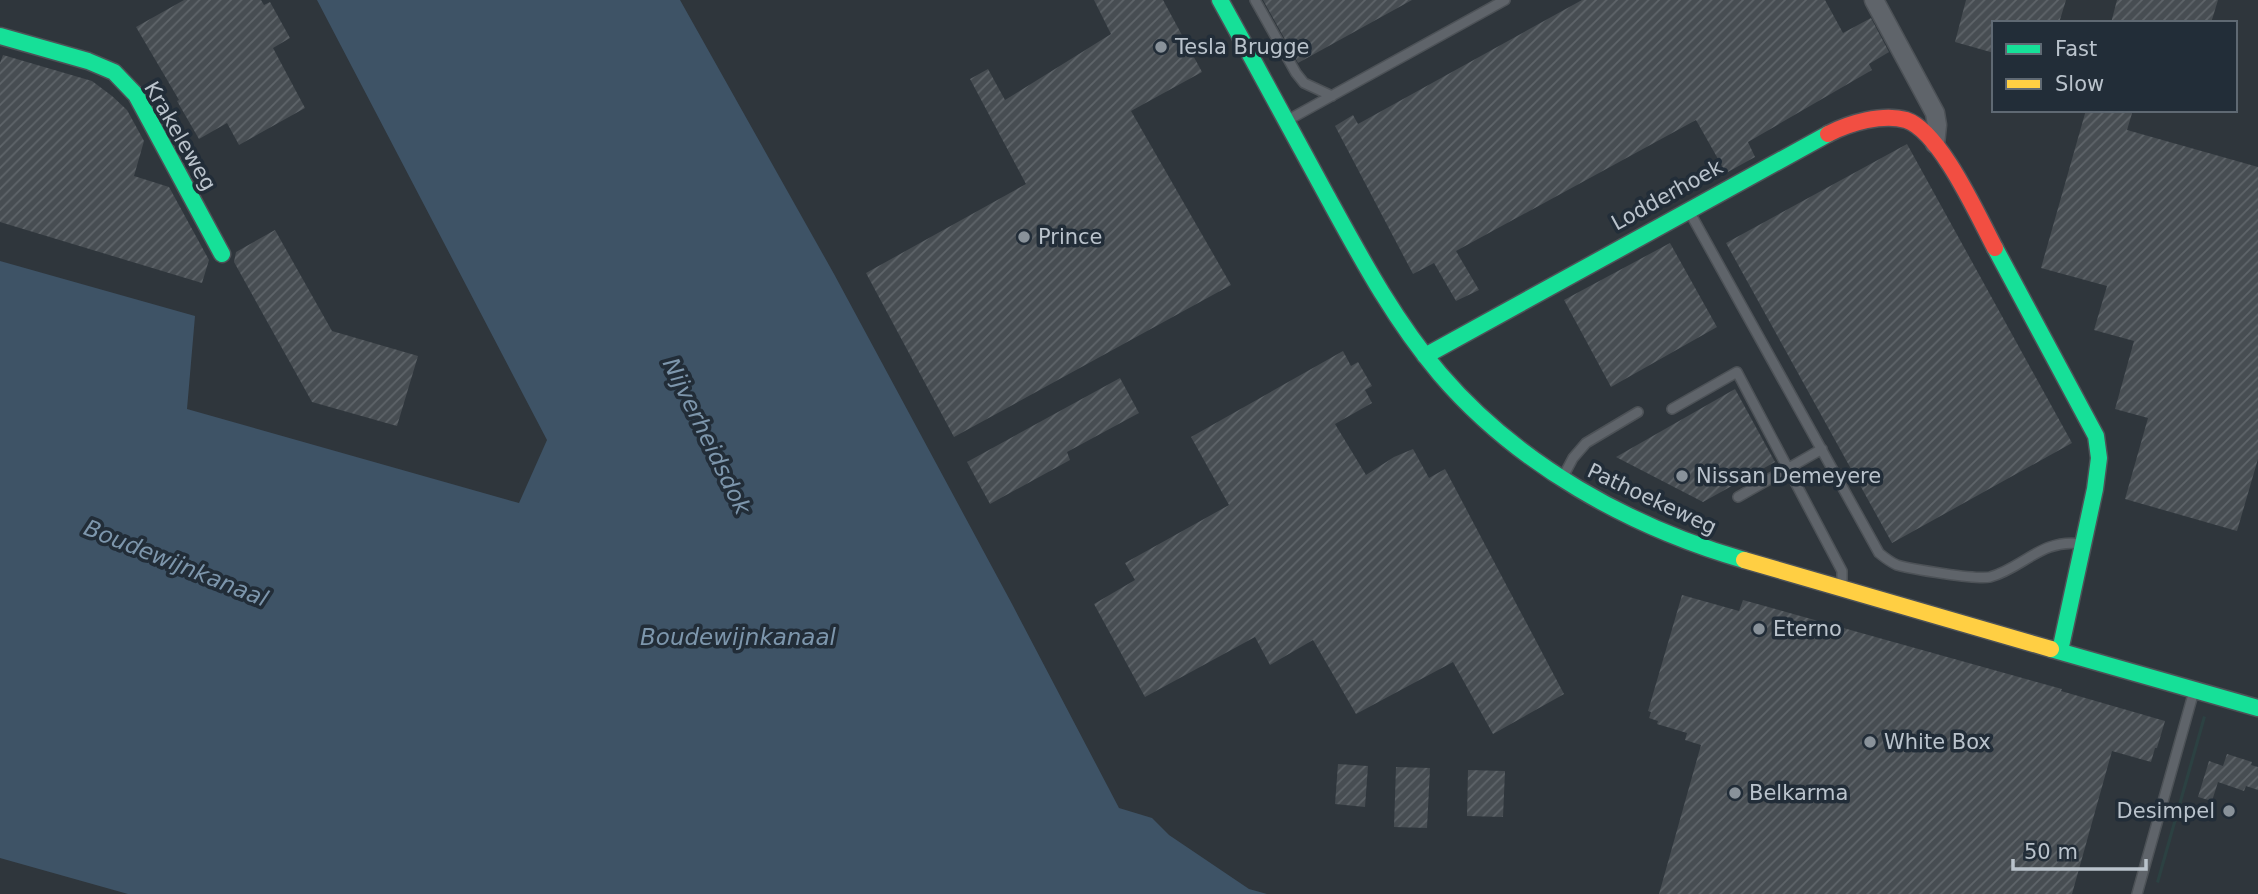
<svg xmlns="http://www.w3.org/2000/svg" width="2258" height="894" font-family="'DejaVu Sans',sans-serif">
<defs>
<pattern id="building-hatch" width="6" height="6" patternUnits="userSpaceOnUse" patternTransform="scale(1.75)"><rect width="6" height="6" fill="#474d52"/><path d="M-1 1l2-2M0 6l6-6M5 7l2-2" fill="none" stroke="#5f656a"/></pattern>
</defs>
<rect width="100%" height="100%" fill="#2f363c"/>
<path fill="#2c4142" d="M2203 716 2206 717 2159 883 2156 882Z"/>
<path fill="#3e5366" d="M317 0H680L834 274 1012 604 1119 808 1152 818 1169 835 1249 889 1267 894H128L0 858V261L195 316 187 409 519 503 547 440Z"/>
<path fill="url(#building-hatch)" d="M184 0H261L264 5 270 2 290 38 273 48 305 108 239 145 227 123 199 139 177 101 179 100 136 27Z
M1094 0H1163L1202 72 1131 111 1231 285 954 437 866 273 1026 184 970 79 988 69 1005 100 1111 34Z
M1263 0H1412L1298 63Z
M1582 0H1825L1843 33 1871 18 1889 52 1869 64 1872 70 1748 142 1755 157 1726 173 1696 120 1456 251 1479 290 1456 301 1434 263 1413 274 1335 126 1353 115 1358 124Z
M1966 0H2066L2059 23H1994V53L1955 42Z
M2117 0H2218L2211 23H2111Z
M3 55 92 81 112 96 127 110 144 141 134 176 169 187 209 260 202 283 0 222V63Z
M2086 110H2133L2127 130 2258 167V459L2237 531 2125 499 2148 418 2115 409 2134 341 2094 330 2107 286 2041 268Z
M1907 144 2072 443 1892 543 1726 243Z
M275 230 332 331 418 356 397 426 312 402 234 262 236 252Z
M1670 243 1717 327 1611 387 1564 300Z
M1343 351 1351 366 1358 362 1372 386 1365 390 1372 403 1335 424 1366 475 1394 457 1413 449 1429 478 1445 469 1564 694 1493 734 1453 662 1356 714 1313 640 1270 665 1255 637 1145 697 1094 604 1135 580 1125 563 1229 505 1191 437Z
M1120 378 1139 413 1067 452 1070 460 990 504 967 462Z
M1735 389 1775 462 1703 502 1616 457Z
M1682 595 1739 611 1743 600 2062 689 2061 691 2165 721 2157 748H2155L2151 762 2112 751 2072 894H1659L1701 745 1685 740 1687 733 1657 724 1658 721 1649 718 1651 712 1648 711Z
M2227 754 2252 762 2251 765 2258 767V790L2246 786 2244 791 2218 782 2212 801 2198 797 2209 761 2223 766Z
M1338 764 1368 766 1365 807 1335 804Z
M1396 767 1430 768 1427 828 1394 827Z
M1468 770 1505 771 1503 817 1467 816Z"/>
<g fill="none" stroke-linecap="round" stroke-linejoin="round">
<defs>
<path id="lane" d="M1255 0 1296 73 1304 83 1332 96
M1288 120 1505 0
M1689 211 1879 553C1885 558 1890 562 1897 565 1911 569 1977 580 1990 577 2023 568 2042 538 2081 544
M1672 409 1737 372 1842 571V587
M1564 475 1573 458 1586 443 1638 412
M1738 497 1822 449
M2137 894 2194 691"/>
<path id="street" d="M1874 0 1935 113 1937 125 1935 144"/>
<path id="fast" d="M1220 0C1256 65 1291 130 1327 196 1361 258 1394 320 1440 374 1518 465 1630 527 1744 560
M0 36 88 61 114 72 136 95 222 254
M1995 248 2096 436 2099 458 2095 489 2060 651
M1425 356 1828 134
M2051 649 2258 708"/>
<path id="slow" d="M1744 560 2051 649"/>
<path id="jam" d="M1828 134C1849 123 1883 113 1906 120 1940 131 1978 216 1995 248"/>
</defs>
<use href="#lane" stroke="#4d5257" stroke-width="12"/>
<use href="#street" stroke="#4d5257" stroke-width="21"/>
<use href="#fast" stroke="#4d5257" stroke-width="19"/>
<use href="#slow" stroke="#4d5257" stroke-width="19"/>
<use href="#jam" stroke="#4d5257" stroke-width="19"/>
<use href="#lane" stroke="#5f646a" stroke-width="9"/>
<use href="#street" stroke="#5f646a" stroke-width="18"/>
<use href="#fast" stroke="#16e098" stroke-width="16"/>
<use href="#slow" stroke="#ffcf43" stroke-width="16"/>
<use href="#jam" stroke="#f24e42" stroke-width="16"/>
</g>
<g fill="#89929a" stroke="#222d38" stroke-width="2.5">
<circle cx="1161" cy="47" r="7"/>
<circle cx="1024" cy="237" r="7"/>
<circle cx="1682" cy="476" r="7"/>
<circle cx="1759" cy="629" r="7"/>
<circle cx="1870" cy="742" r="7"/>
<circle cx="1735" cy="793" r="7"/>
<circle cx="2229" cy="811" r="7"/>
</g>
<g text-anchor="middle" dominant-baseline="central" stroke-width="7" stroke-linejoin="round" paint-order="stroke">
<g font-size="21" fill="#bac3cc" stroke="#222d38" text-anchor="start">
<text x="1175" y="47">Tesla Brugge</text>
<text x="1038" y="237">Prince</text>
<text x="1696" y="476">Nissan Demeyere</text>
<text x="1773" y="629">Eterno</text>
<text x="1884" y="742">White Box</text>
<text x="1749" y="793">Belkarma</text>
<text x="2215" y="811" text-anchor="end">Desimpel</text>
</g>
<g font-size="21" fill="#bac3cc" stroke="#222d38">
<text transform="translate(180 136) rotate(60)">Krakeleweg</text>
<text transform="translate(1667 195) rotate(-29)">Lodderhoek</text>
<text transform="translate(1652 499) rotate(25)">Pathoekeweg</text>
</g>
<g font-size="23" font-style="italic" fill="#7d96ac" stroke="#222d38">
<text transform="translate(707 436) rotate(64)">Nijverheidsdok</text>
<text transform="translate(176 563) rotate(22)">Boudewijnkanaal</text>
<text x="738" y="637">Boudewijnkanaal</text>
</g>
</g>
<rect x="1992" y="21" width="245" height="91" fill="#222d38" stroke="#5f6973" stroke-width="2"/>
<rect x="2006" y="44" width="35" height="10" fill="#16e098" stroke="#5f6973" stroke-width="2"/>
<text x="2055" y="56" font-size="21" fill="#bac3cc">Fast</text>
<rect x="2006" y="79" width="35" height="10" fill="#ffcf43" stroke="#5f6973" stroke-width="2"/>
<text x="2055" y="91" font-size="21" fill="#bac3cc">Slow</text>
<path d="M2013 859v10h133v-10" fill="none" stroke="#bac3cc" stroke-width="3.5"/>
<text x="2024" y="859" font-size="21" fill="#bac3cc" stroke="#222d38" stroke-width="5" paint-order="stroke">50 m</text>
</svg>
